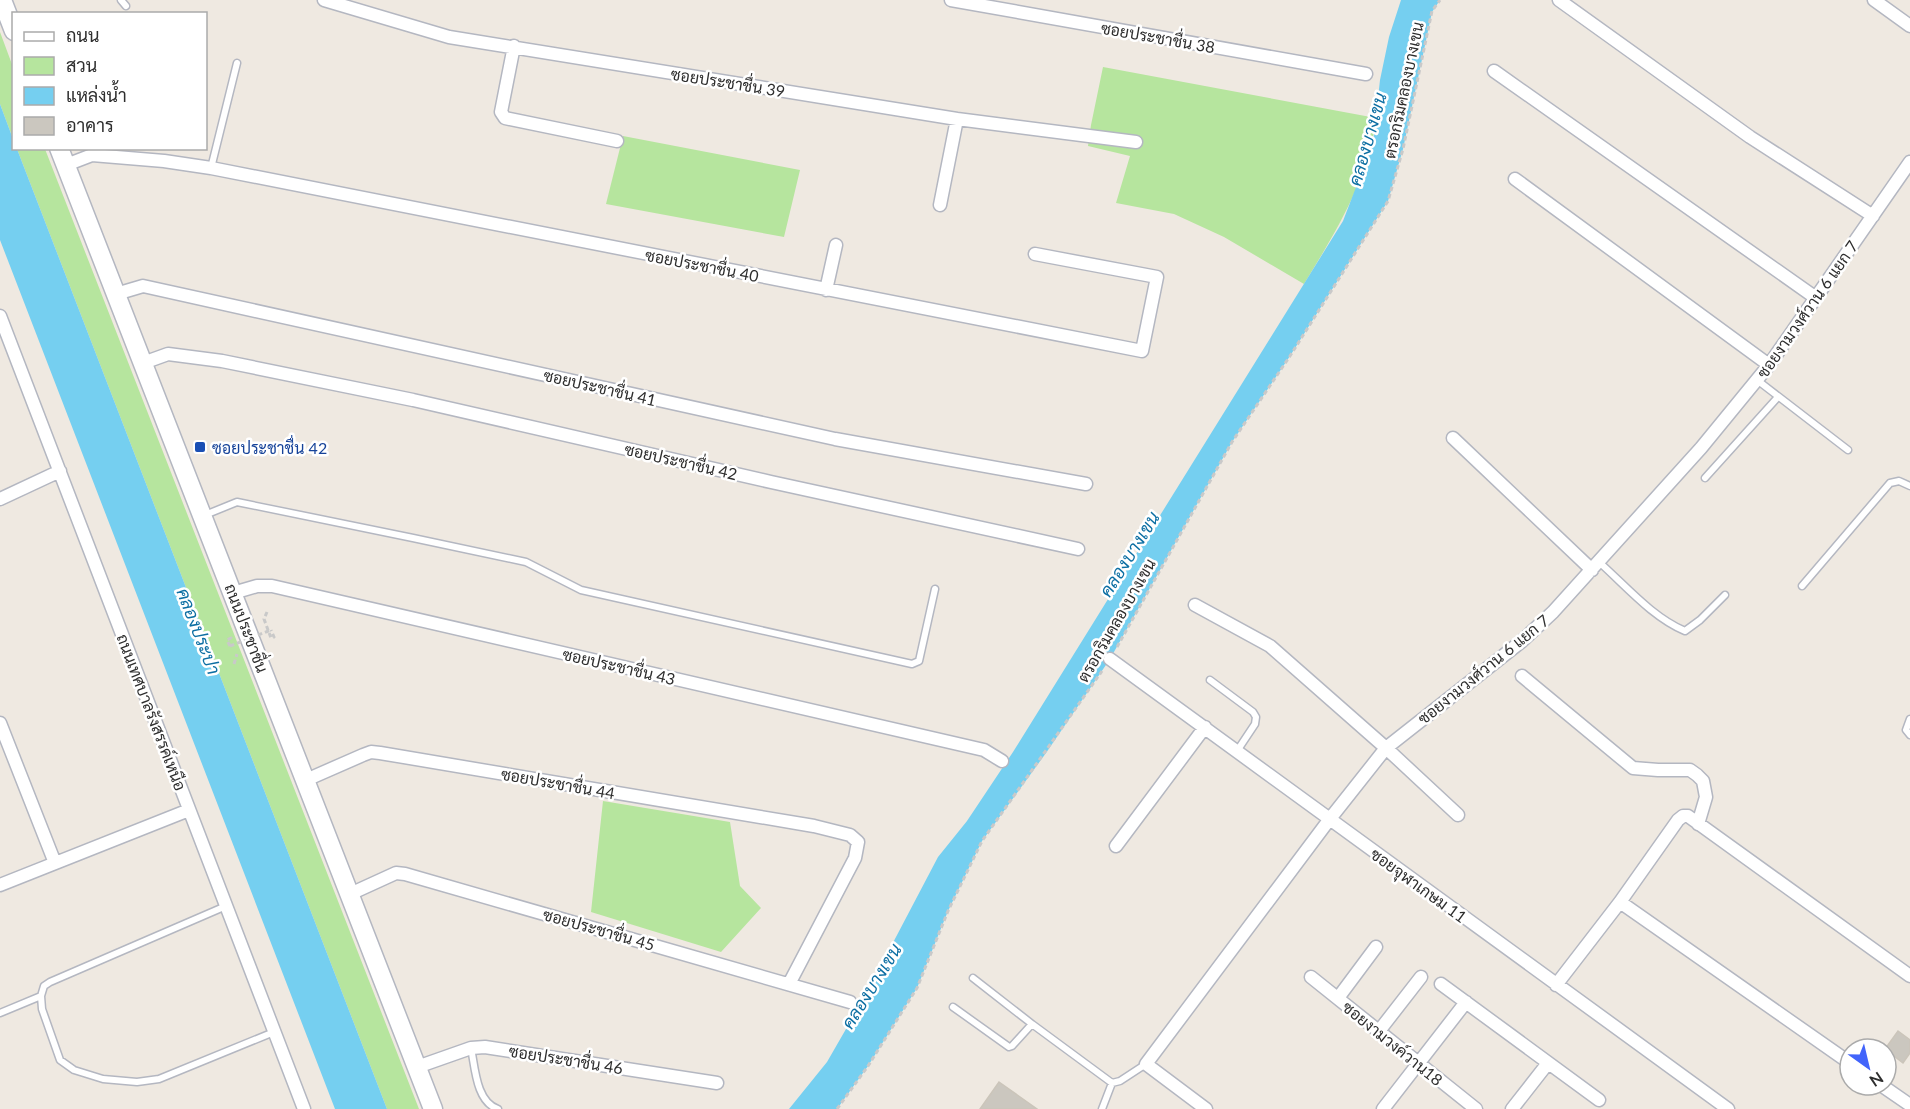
<svg xmlns="http://www.w3.org/2000/svg" width="1910" height="1109" font-family="Lato,Sarabun,sans-serif">
<rect width="100%" height="100%" fill="#efe9e1"/>
<path fill="#b6e59e" d="M0 32 13 67V139L0 104Z
M1103 67 1376 118C1369 179 1335 233 1304 284L1224 237 1174 214 1116 203 1130 156 1088 146 1091 125Z
M623 136 800 170 784 237 606 204Z
M17 149H45L419 1109H387Z
M603 801 730 822 740 886 761 908 721 952 591 912Z"/>
<path fill="#75cff0" d="M1401 0H1440L1432 12 1403 149 1388 201 1290 356 1232 442 1110 659 1046 753 982 841 948 911 917 988 868 1066 837 1109H789L827 1062 865 996 938 857 967 821 1013 752 1343 221 1373 143 1380 80 1389 37Z
M0 104 13 139 14 148 17 149 387 1109H335L0 240Z"/>
<path fill="#cbc7bf" stroke="#cbc5ba" stroke-width="1.5" d="M1898 1031 1910 1040V1053L1903 1063 1885 1049Z
M999 1082 1037 1109H980Z"/>
<g fill="none" stroke-linecap="round" stroke-linejoin="round">
<defs>
<path id="service" d="M121 0 126 6
M211 168 237 63
M1757 380 1848 450
M1705 478 1778 397
M205 515 237 502 413 538 526 562 581 590 912 664 919 661 935 589
M1599 562C1626 586 1652 617 1685 631L1700 620 1725 595
M1802 586 1890 483 1899 481 1910 486
M1210 680 1253 712 1256 717 1255 724 1237 751
M1910 719 1906 730 1910 735
M226 906 50 982 44 986 41 996 42 1009 60 1060 74 1070 103 1079 137 1082 159 1079 274 1032
M973 978 1032 1024
M953 1007 1009 1047 1012 1046 1032 1024 1112 1083 1120 1081 1146 1064
M0 1013 41 996
M471 1048C475 1067 476 1102 498 1109
M1102 1109 1112 1083"/>
<path id="minor" d="M324 0 449 37 957 119 1136 142
M951 0 1366 74
M1559 0 1750 137 1873 216
M1874 0 1910 26
M514 46 501 112 505 118 617 141
M1494 71 1816 298
M66 165 92 155 164 161 211 168 1142 351 1157 277 1035 254
M1515 179 1769 365
M940 205 957 119
M826 290 836 245
M116 294 143 286 835 439 1086 484
M0 316 304 1109
M143 363 168 354 222 361 413 400 771 482 1078 549
M1453 438 1592 570
M0 499 60 471
M233 593 257 586H272L984 750 1002 761
M1195 605 1270 646 1386 748 1458 815
M1110 659 1728 1109
M1522 676 1633 768 1658 770H1690L1697 775 1703 781 1706 797 1698 824
M0 723 55 863
M306 780 363 755 371 752 380 753 814 826 850 835 858 842 855 858 789 984
M1116 846 1205 727
M0 885 189 810
M350 894 396 873 405 874 850 1002
M1620 902 1850 1063
M1311 977 1476 1109
M1441 984 1599 1100
M1556 985 1620 902 1678 820 1683 816H1688L1910 976
M1338 998 1376 947
M1379 1031 1421 977
M417 1067 471 1048 485 1047 717 1083
M1881 1085 1910 1105
M1206 1109 1146 1064 1329 820 1386 748 1522 641 1553 612 1701 448 1769 365 1910 162
M1383 1109 1466 1002
M1512 1109 1548 1063"/>
<path id="secondary" d="M2 0 14 31
M59 148 433 1109"/>
</defs>
<use href="#service" stroke="#b4b7c1" stroke-width="9"/>
<use href="#minor" stroke="#b4b7c1" stroke-width="15"/>
<use href="#secondary" stroke="#b4b7c1" stroke-width="21"/>
<path stroke="#c9c9c9" stroke-width="3" stroke-dasharray="4.5 3" stroke-linecap="butt" d="M267 612 264 619 271 638 274 637 271 630
M230 646 227 640 231 638 232 640
M1117 647 1232 442 1290 356 1388 201 1403 149 1432 11 1440 0
M234 664 237 654
M837 1109 868 1066 917 988 948 911 982 841 1102 671"/>
<use href="#service" stroke="#fff" stroke-width="6"/>
<use href="#minor" stroke="#fff" stroke-width="12"/>
<use href="#secondary" stroke="#fff" stroke-width="18"/>
<path stroke="#c9c9c9" stroke-width="3" stroke-dasharray="4.5 3" stroke-linecap="butt" d="M230 646 271 630"/>
</g>
<rect fill="#1a4fb4" stroke="#fff" stroke-width="2" x="194" y="441" width="12" height="12" rx="3"/>
<g text-anchor="middle" dominant-baseline="central" stroke-width="5" stroke-linejoin="round" paint-order="stroke">
<g font-size="16" fill="#2e2e2e" stroke="#fff">
<text transform="translate(1158 37) rotate(10)">ซอยประชาชื่น 38</text>
<text transform="translate(728 82) rotate(9)">ซอยประชาชื่น 39</text>
<text transform="translate(1403 90) rotate(-78)">ตรอกริมคลองบางเขน</text>
<text transform="translate(702 265) rotate(11)">ซอยประชาชื่น 40</text>
<text transform="translate(1807 309) rotate(-55)">ซอยงามวงศ์วาน 6 แยก 7</text>
<text transform="translate(600 387) rotate(13)">ซอยประชาชื่น 41</text>
<text transform="translate(681 461) rotate(13)">ซอยประชาชื่น 42</text>
<text transform="translate(1116 620) rotate(-60)">ตรอกริมคลองบางเขน</text>
<text transform="translate(247 628) rotate(69)">ถนนประชาชื่น</text>
<text transform="translate(619 666) rotate(13)">ซอยประชาชื่น 43</text>
<text transform="translate(1483 669) rotate(-39)">ซอยงามวงศ์วาน 6 แยก 7</text>
<text transform="translate(152 712) rotate(69)">ถนนเทศบาลรังสรรค์เหนือ</text>
<text transform="translate(558 783) rotate(10)">ซอยประชาชื่น 44</text>
<text transform="translate(1419 885) rotate(36)">ซอยจุฬาเกษม 11</text>
<text transform="translate(599 929) rotate(16)">ซอยประชาชื่น 45</text>
<text transform="translate(1393 1043) rotate(39)">ซอยงามวงค์วาน18</text>
<text transform="translate(566 1059) rotate(9)">ซอยประชาชื่น 46</text>
</g>
<g font-size="16" fill="#164399" stroke="#fff" text-anchor="start">
<text x="212" y="447">ซอยประชาชื่น 42</text>
</g>
<g font-size="18" font-style="italic" fill="#0d6fa3" stroke="#fff">
<text transform="translate(1367 139) rotate(-74)">คลองบางเขน</text>
<text transform="translate(1129 554) rotate(-58)">คลองบางเขน</text>
<text transform="translate(199 631) rotate(69)">คลองประปา</text>
<text transform="translate(871 986) rotate(-58)">คลองบางเขน</text>
</g>
</g>
<rect x="12" y="12" width="195" height="138" fill="#ffffff" stroke="#ababab" stroke-width="1.5"/>
<rect x="24" y="32" width="30" height="9" fill="#ffffff" stroke="#ababab" stroke-width="1.5"/>
<text x="66" y="42" font-size="18" fill="#2e2e2e">ถนน</text>
<rect x="24" y="57" width="30" height="18" fill="#b6e59e" stroke="#ababab" stroke-width="1.5"/>
<text x="66" y="72" font-size="18" fill="#2e2e2e">สวน</text>
<rect x="24" y="87" width="30" height="18" fill="#75cff0" stroke="#ababab" stroke-width="1.5"/>
<text x="66" y="102" font-size="18" fill="#2e2e2e">แหล่งน้ำ</text>
<rect x="24" y="117" width="30" height="18" fill="#cbc7bf" stroke="#ababab" stroke-width="1.5"/>
<text x="66" y="132" font-size="18" fill="#2e2e2e">อาคาร</text>
<g transform="translate(1868 1067) rotate(146)"><circle r="28" fill="#ffffff" stroke="#ababab" stroke-width="1.5"/>
<path d="M0-4.5L10 22L0 15L-10 22Z" fill="#4264fb"/>
<text y="-9" font-size="16" font-weight="bold" text-anchor="middle" fill="#2e2e2e">N</text>
</g>
</svg>
